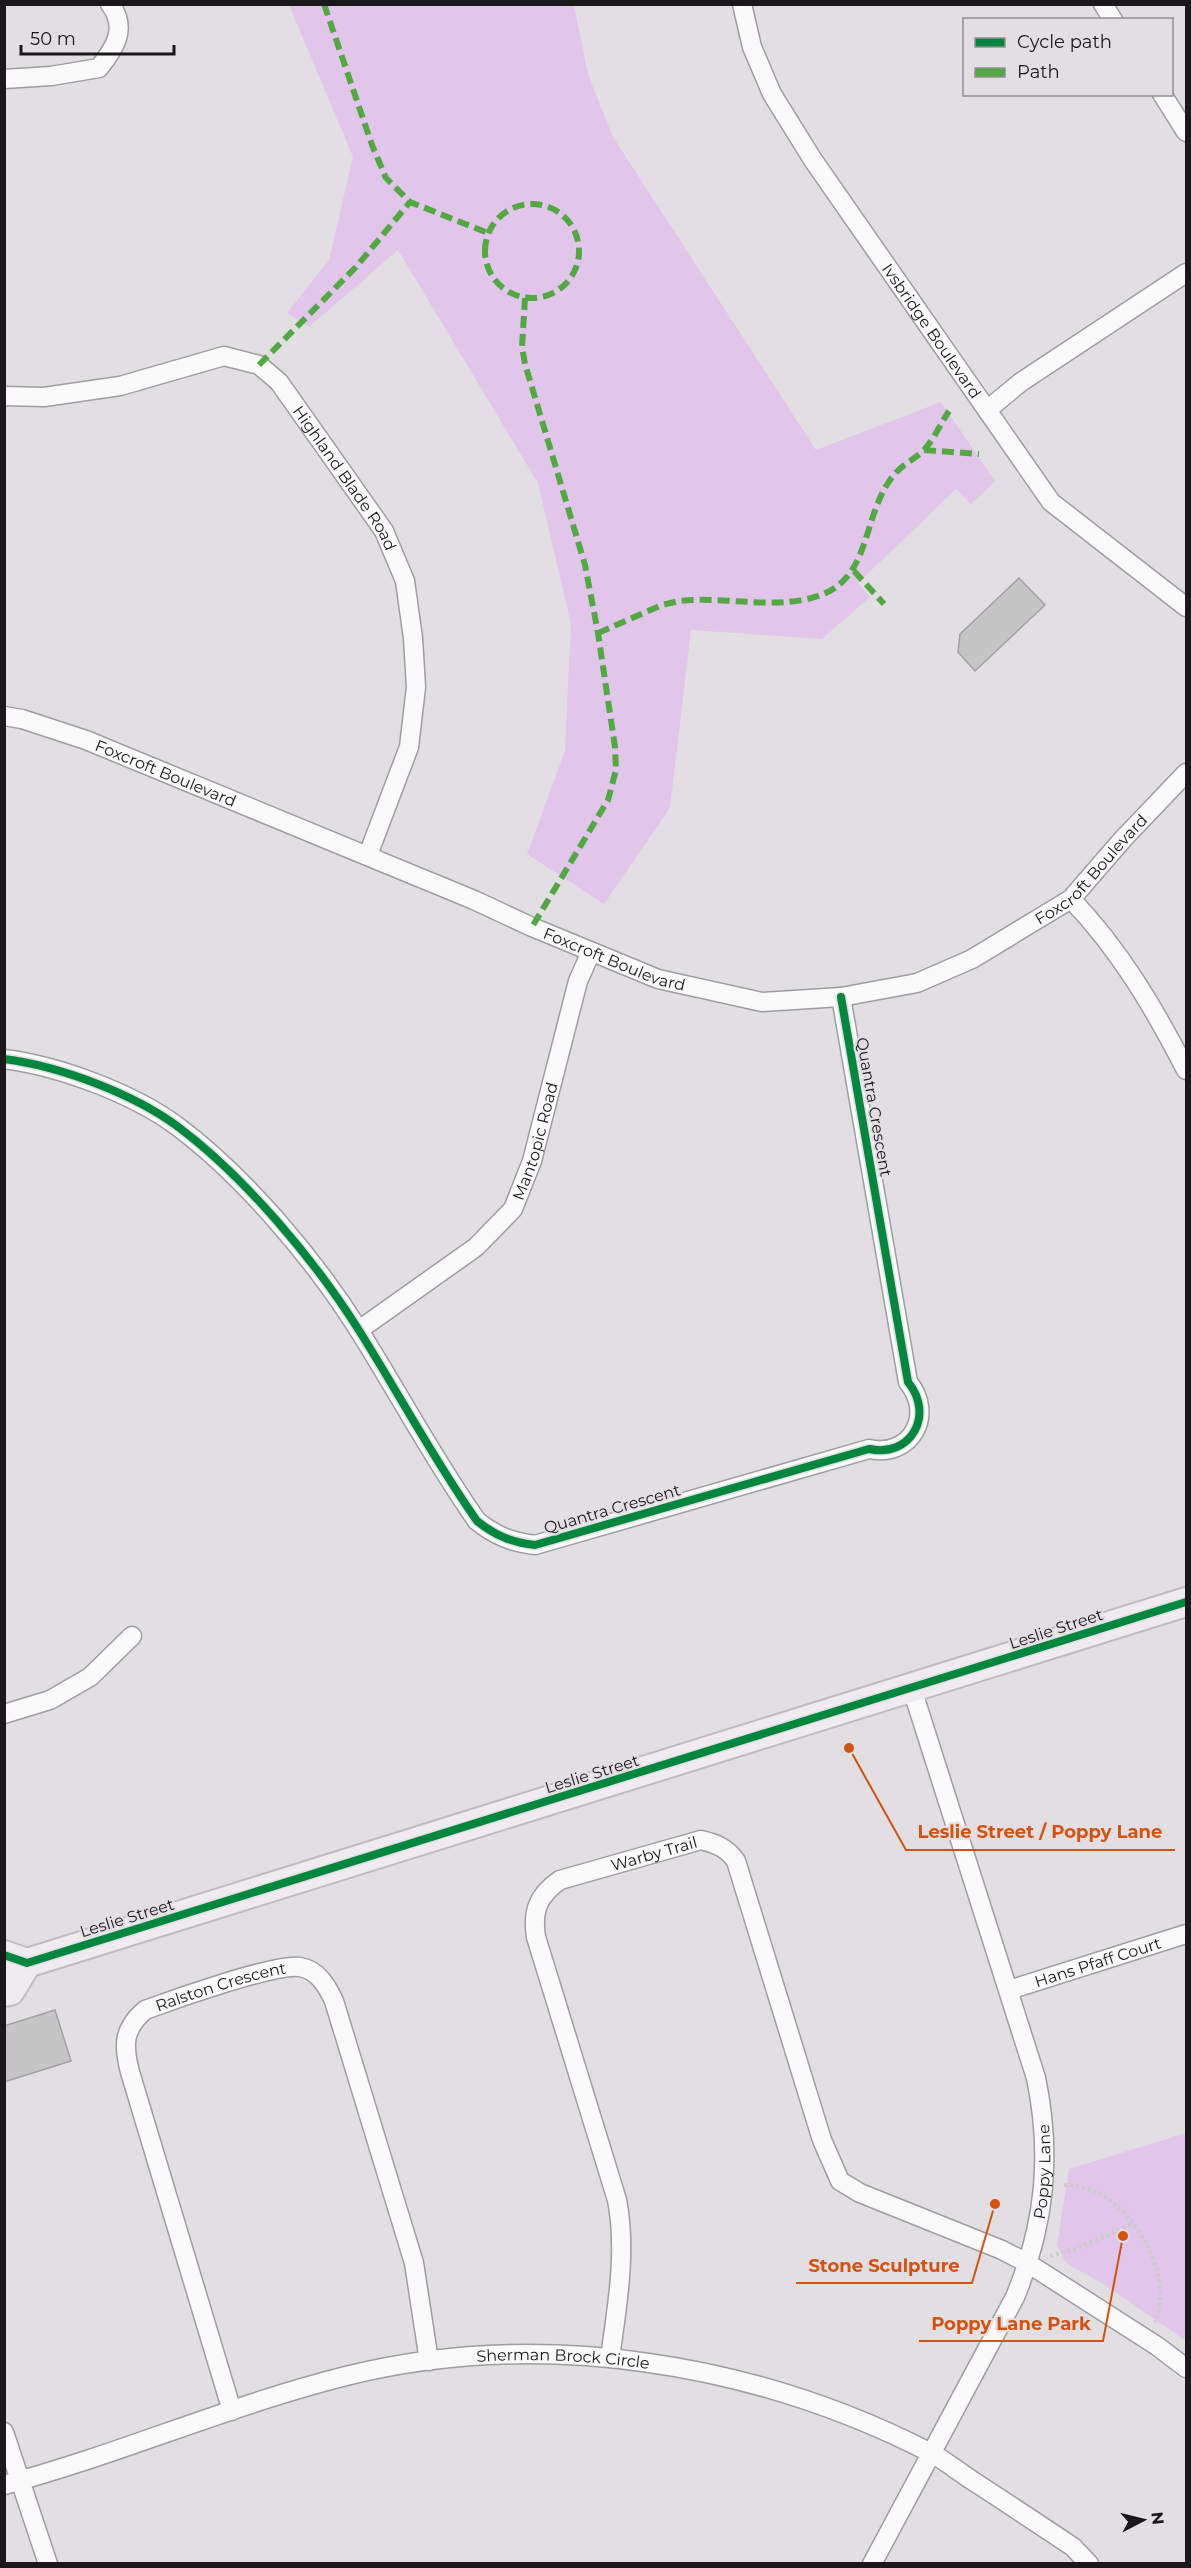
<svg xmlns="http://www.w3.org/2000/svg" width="1191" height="2568" font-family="Montserrat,sans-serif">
<rect width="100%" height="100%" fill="#e1dfe2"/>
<path fill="#e2c5eb" d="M289 5H574L588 74 613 137 816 450 941 402 995 481 971 504 956 489 858 583 870 597 822 639 691 630 670 808 604 904 527 854 565 751 571 624 538 483 398 250 309 327 287 313 329 260 353 157Z
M1186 2133V2341L1105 2285 1066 2263 1057 2245 1069 2169Z"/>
<path fill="#c6c5c6" stroke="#a1a0a2" stroke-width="1.5" d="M1019 578 1045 605 975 671 958 652 960 634Z
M55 2010 71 2061 4 2082V2026Z"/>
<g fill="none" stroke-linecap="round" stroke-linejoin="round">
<defs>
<g id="minor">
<path id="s1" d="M742 4 752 47 772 94 813 160 1051 502 1186 607"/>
<path d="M1103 4 1113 20"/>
<path d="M4 79 51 76 99 68C115 48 128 28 110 4"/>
<path d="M1162 94 1186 132"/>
<path id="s2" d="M4 396 44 397 120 386 224 356 259 365 279 382 384 531 405 581 413 638 416 687 409 747 368 855"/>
<path d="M987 410 1021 382 1186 273"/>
<path id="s3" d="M4 716 22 719 86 740 474 900 532 927 658 979 762 1002 841 997 917 983 972 959 1071 899 1123 839 1186 773"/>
<path d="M1071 899C1120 950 1154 1008 1186 1070"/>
<path d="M4 1059C59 1066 132 1093 177 1126 244 1176 315 1260 360 1332 399 1394 434 1460 477 1521 496 1536 511 1542 535 1545L869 1449C911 1458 935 1415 908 1382L841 997"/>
<path id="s4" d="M359 1330 476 1247 513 1209 532 1161 578 981 591 952"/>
<path d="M4 1714 50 1700 90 1677 132 1636"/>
<path id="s5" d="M1009 1990 1186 1934"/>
<path id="s6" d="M610 2358C617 2307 627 2251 617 2200L536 1937C532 1911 538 1895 560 1880L701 1840C717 1844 727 1848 736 1861L822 2140 840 2181 860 2193 1002 2250 1029 2264 1157 2346 1186 2368"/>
<path id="s7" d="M232 2411 130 2072C123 2045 123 2029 145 2010 172 2000 276 1963 300 1967 318 1970 327 1986 334 2001L414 2263 429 2361"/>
<path d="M4 2432 48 2564"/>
<path id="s8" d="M4 2485C120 2454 230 2405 346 2376 540 2328 754 2362 931 2453 946 2461 959 2472 973 2481 1007 2503 1040 2525 1073 2547L1089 2564"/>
<path id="s9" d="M872 2564 1015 2297C1045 2225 1052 2155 1036 2078L912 1689"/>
</g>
<path id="primary" d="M4 1955 27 1963 1186 1602
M4 1992 10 1991 27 1963"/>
</defs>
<use href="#minor" stroke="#9e9d9f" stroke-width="21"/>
<use href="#primary" stroke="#bebdbe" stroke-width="32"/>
<path stroke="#cccbcc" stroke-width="4" stroke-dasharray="3 3" stroke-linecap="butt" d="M1064 2185C1077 2186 1090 2188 1100 2194 1139 2216 1174 2279 1155 2322
M1050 2256 1076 2249 1134 2223"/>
<use href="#minor" stroke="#fafafb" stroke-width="18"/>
<use href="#primary" stroke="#efebf0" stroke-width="28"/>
<path stroke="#52a942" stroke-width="6" stroke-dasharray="12 6" stroke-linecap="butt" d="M324 4 372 145 386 178 410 202 488 233
M485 251a47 47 0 1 1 94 0a47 47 0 1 1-94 0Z
M525 298 522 347 525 364 585 565 598 633 615 747 616 770 608 800 532 927
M259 365 356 267 410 202
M924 450 979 454
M854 571 884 604
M598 633 662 605 679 601C723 596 769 609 811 598 870 584 861 525 888 483 900 464 912 462 924 450 934 439 941 423 949 411"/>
<defs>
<path id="cycleway" d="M4 1059C59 1066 132 1093 177 1126 244 1176 315 1260 360 1332 399 1394 434 1460 477 1521 496 1536 511 1542 535 1545L869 1449C911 1458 935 1415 908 1382L841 997
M4 1955 27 1963 1186 1602"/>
</defs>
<use href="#cycleway" stroke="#e2dee3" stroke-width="11"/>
<use href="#cycleway" stroke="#00873e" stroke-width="8"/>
</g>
<g text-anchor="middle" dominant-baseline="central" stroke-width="4.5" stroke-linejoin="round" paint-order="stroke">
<g font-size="16" fill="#1a181a" stroke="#e2dee3">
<text stroke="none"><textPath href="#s1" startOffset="381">Ivsbridge Boulevard</textPath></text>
<text stroke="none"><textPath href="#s2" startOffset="404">Highland Blade Road</textPath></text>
<text stroke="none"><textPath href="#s3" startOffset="172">Foxcroft Boulevard</textPath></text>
<text stroke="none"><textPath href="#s3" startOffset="1179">Foxcroft Boulevard</textPath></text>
<text stroke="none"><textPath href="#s3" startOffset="658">Foxcroft Boulevard</textPath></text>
<text transform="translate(874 1107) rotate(80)">Quantra Crescent</text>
<text stroke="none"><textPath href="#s4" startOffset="268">Mantopic Road</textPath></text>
<text transform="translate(612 1509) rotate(-16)">Quantra Crescent</text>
<text transform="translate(1056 1629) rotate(-18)">Leslie Street</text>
<text transform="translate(592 1774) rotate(-17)">Leslie Street</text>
<text stroke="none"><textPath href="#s6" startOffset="598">Warby Trail</textPath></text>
<text transform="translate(127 1918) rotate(-17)">Leslie Street</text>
<text stroke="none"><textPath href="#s5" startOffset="93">Hans Pfaff Court</textPath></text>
<text stroke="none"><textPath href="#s7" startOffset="502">Ralston Crescent</textPath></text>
<text stroke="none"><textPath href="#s9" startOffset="432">Poppy Lane</textPath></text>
<text stroke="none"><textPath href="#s8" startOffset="578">Sherman Brock Circle</textPath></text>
</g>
</g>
<path fill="none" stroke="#d3520d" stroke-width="2" d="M849 1748L906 1850H1175M995 2204L972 2283H796M1123 2236L1103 2341H919"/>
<g fill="#d3520d" stroke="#e2dee3" stroke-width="2">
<circle cx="849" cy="1748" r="6"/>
<circle cx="995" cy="2204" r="6"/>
<circle cx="1123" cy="2236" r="6"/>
</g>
<g font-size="18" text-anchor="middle" font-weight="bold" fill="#d3520d" stroke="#e2dee3" stroke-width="4.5" stroke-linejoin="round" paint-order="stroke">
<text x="1040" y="1838">Leslie Street / Poppy Lane</text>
<text x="884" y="2272">Stone Sculpture</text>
<text x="1011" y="2330">Poppy Lane Park</text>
</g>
<rect width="1191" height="2568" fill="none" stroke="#1a181a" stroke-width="12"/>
<rect x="963" y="18" width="210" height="78" fill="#e2dee3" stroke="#928f93" stroke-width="1.5"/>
<rect x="975" y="38" width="30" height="9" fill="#00873e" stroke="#928f93" stroke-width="1.5"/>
<text x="1017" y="48" font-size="18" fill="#1a181a">Cycle path</text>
<rect x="975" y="68" width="30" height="9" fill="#52a942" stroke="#928f93" stroke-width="1.5"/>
<text x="1017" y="78" font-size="18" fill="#1a181a">Path</text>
<g transform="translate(1143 2520) rotate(83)" stroke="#e2dee3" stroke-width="4.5" paint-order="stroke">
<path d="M0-4.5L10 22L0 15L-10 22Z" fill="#1a181a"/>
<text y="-9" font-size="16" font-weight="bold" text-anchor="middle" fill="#1a181a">N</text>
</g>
<path d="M21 45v9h153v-9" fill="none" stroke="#1a181a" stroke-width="3"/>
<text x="30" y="45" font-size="18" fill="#1a181a" stroke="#e2dee3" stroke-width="4.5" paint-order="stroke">50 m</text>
</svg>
